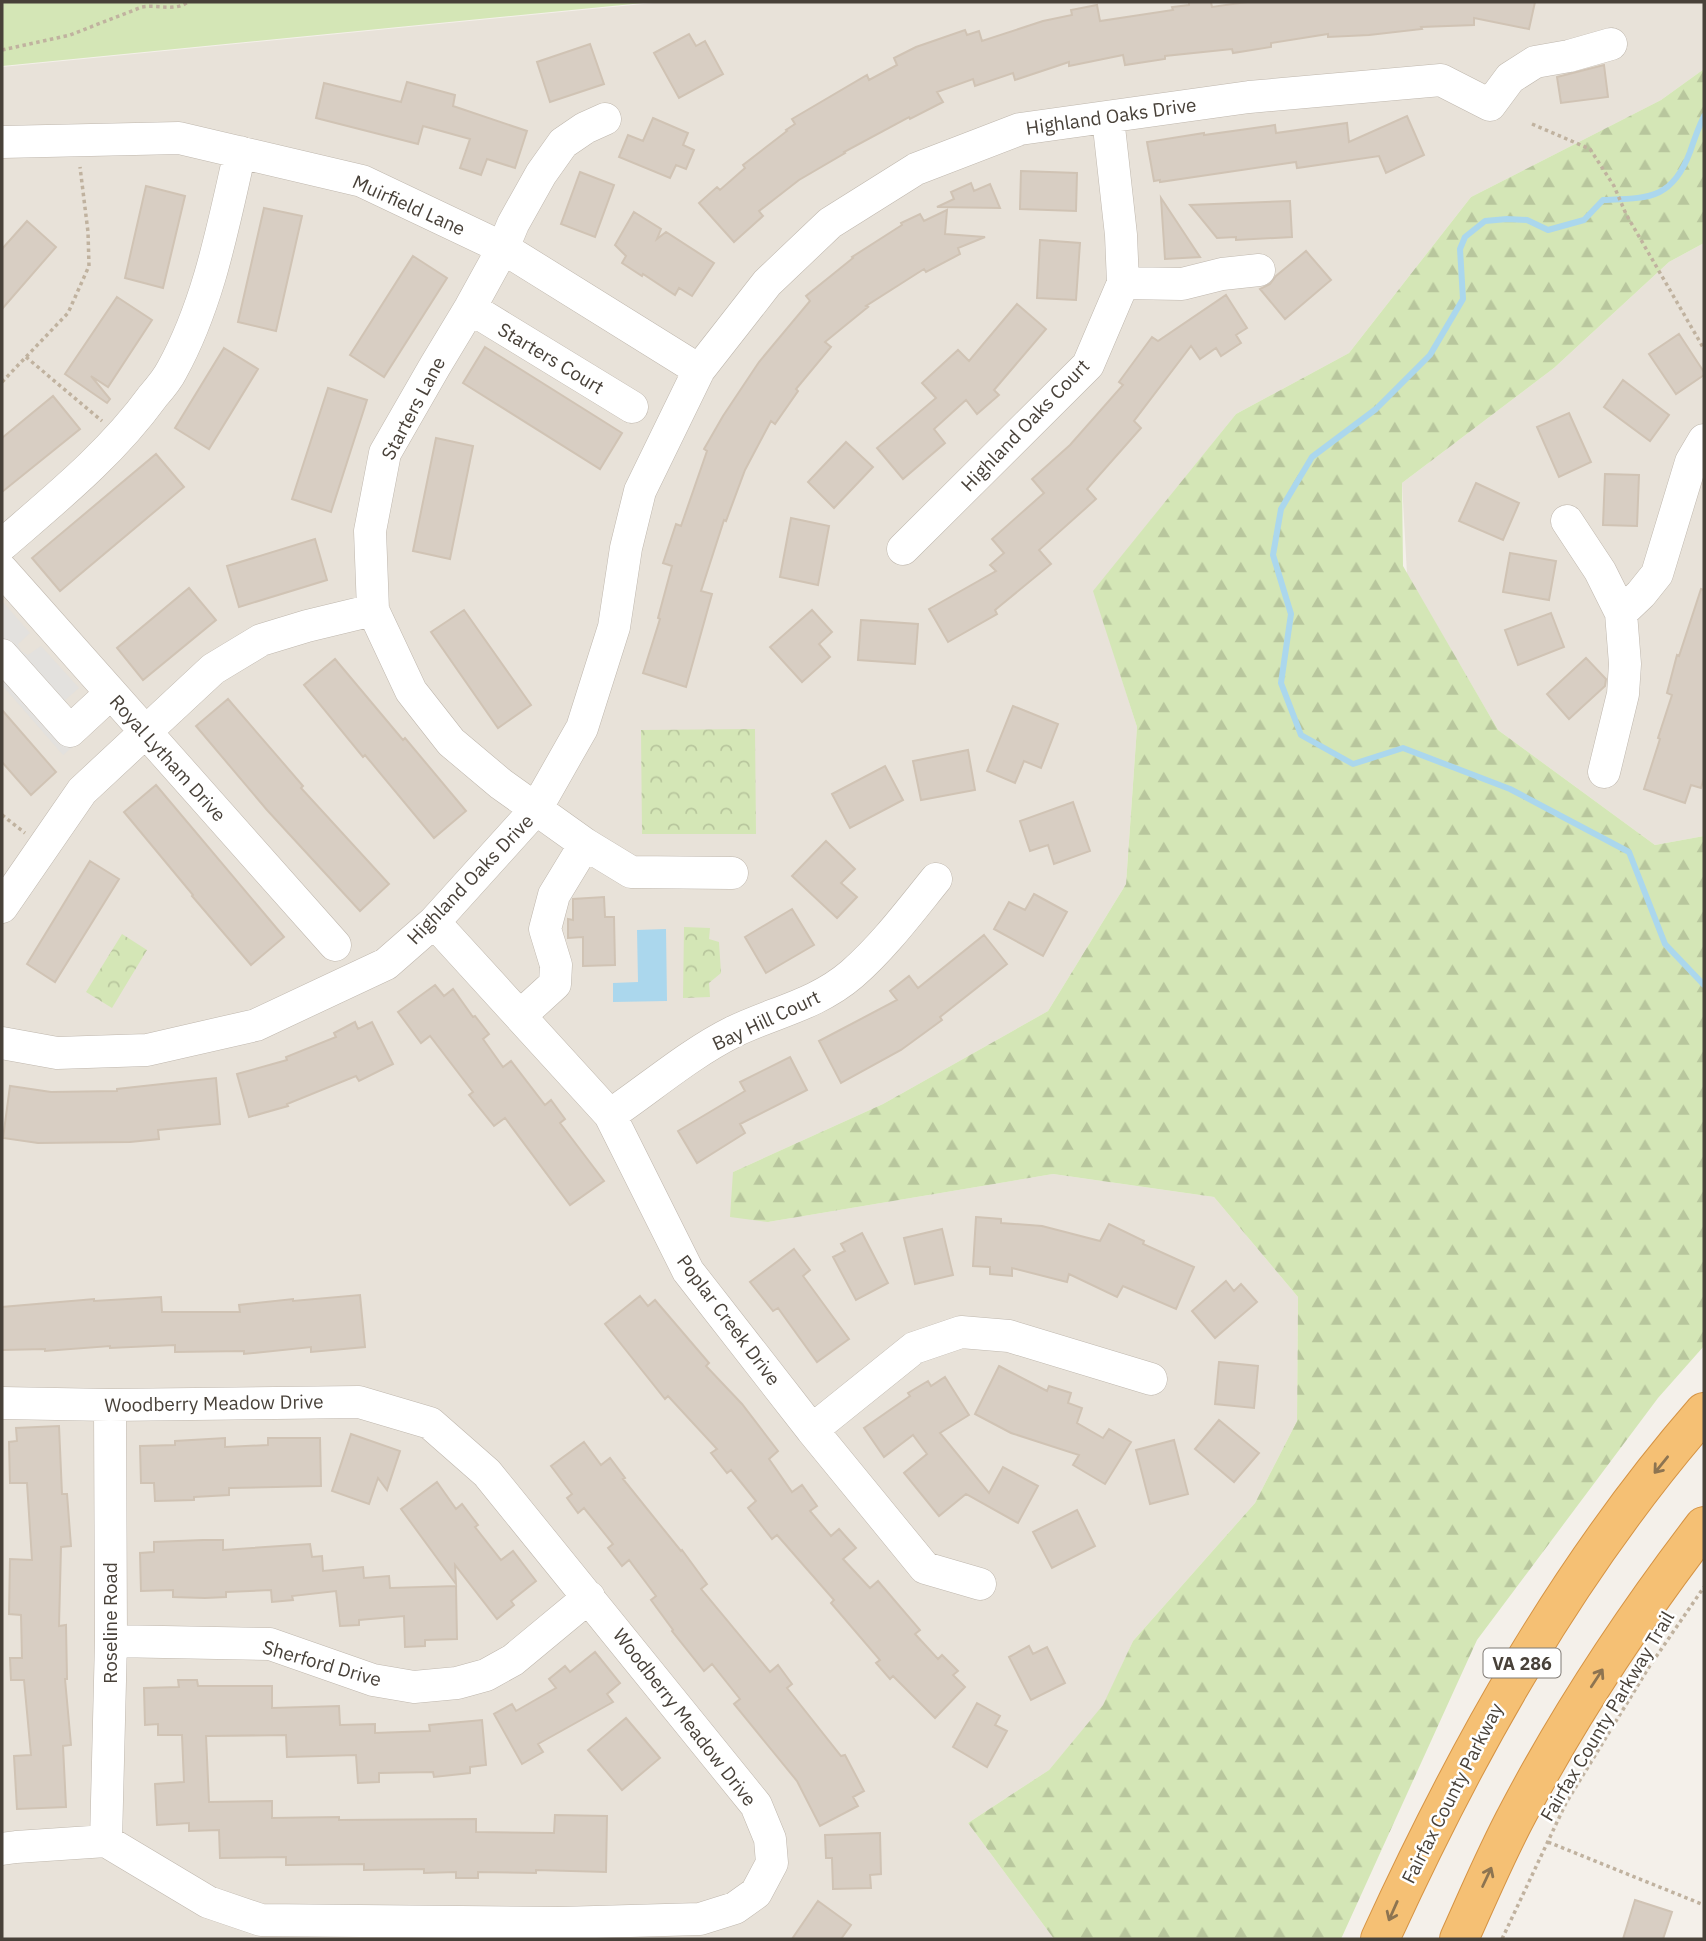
<svg xmlns="http://www.w3.org/2000/svg" width="1706" height="1941" font-family="'IBM Plex Sans',sans-serif">
<defs>
<pattern id="forest-firs" width="22" height="20" patternUnits="userSpaceOnUse" patternTransform="scale(1.75)"><rect width="22" height="20" fill="#d4e6b6"/><path d="M5 1l3.5 6h-7zM16 11l3.5 6h-7z" fill="#b8c69d"/></pattern>
<pattern id="park-crowns" width="20" height="18" patternUnits="userSpaceOnUse" patternTransform="scale(1.75)"><rect width="20" height="18" fill="#d4e6b6"/><path d="M2 6a3 3 0 1 1 6 0M12 15a3 3 0 1 1 6 0" fill="none" stroke="#b8c69d"/></pattern>
</defs>
<rect width="100%" height="100%" fill="#f4f0ea"/>
<path fill="#e8e2d9" d="M664 2H1704V69L1661 100 1471 197 1349 353 1236 414 1094 591 1137 727 1126 884 1048 1011 883 1104 733 1172 768 1222 1053 1174 1214 1197 1298 1297 1297 1421 1255 1503 1133 1641 1104 1705 1049 1770 968 1823 1054 1939H2V67Z
M1704 243V836L1655 845 1498 730 1407 574 1402 483 1554 368 1669 262Z"/>
<path fill="#d4e6b6" d="M2 2H653L2 66Z"/>
<path fill="url(#forest-firs)" d="M1704 69V243L1669 262 1554 368 1402 483 1403 566 1498 730 1655 845 1704 836V1346L1658 1398 1477 1640 1341 1939H1054L968 1823 1049 1770 1103 1705 1133 1641 1255 1503 1297 1421 1298 1297 1214 1197 1053 1174 768 1222 730 1217 733 1172 883 1104 1048 1011 1126 884 1137 727 1093 591 1236 414 1349 353 1471 197 1661 100Z"/>
<path fill="url(#park-crowns)" d="M755 729 756 834H642L641 730Z
M684 927 710 928 709 939 719 942 721 973 709 983 710 997 683 998Z
M122 934 147 950 112 1008 86 992Z"/>
<path fill="#e3e1de" d="M2 601 30 633 18 644 21 651 28 655 41 646 79 688 50 713 77 743 63 755 2 685V681L11 672 2 660Z"/>
<path fill="#abd7ed" d="M666 929 667 1001 613 1002V983L638 982 637 930Z"/>
<g fill="none" stroke-linecap="round" stroke-linejoin="round">
<path stroke="#abd7ed" stroke-width="6" d="M1704 116C1698 128 1694 140 1690 152 1672 200 1648 198 1603 200L1584 220 1548 230 1527 220 1507 219 1485 221 1465 237 1460 249 1463 299 1430 355 1376 409 1312 457 1281 509 1273 555 1291 614 1281 683 1301 735 1353 764 1403 748 1510 789 1629 852 1665 944 1704 985"/>
</g>
<path fill="#d8cec3" stroke="#d0c3b4" stroke-width="2" d="M1189 2H1211L1212 7 1247 2H1535L1529 29 1474 18V25L1421 27 1422 29 1369 35 1328 37V34L1271 43V47L1233 53 1232 49 1165 56V59L1125 65 1123 55 1069 66V62L1015 80 1013 73 975 86 973 79 937 92 943 102 910 119 909 117 844 152 845 153 799 180 759 211 763 216 734 242 699 203 717 187 720 190 745 168 743 165 787 131 786 130 795 124 792 119 867 75 869 80 897 65 894 58 916 47 965 30 967 35 979 31 982 41 1043 21 1072 15 1071 10 1097 5 1100 21 1173 10 1172 7 1189 5Z
M689 34 696 46 705 41 723 74 679 98 654 53Z
M590 44 604 84 550 102 537 62Z
M1604 65 1608 97 1561 103 1557 77Z
M407 82 455 95 453 106 527 131 515 168 487 159 481 175 460 168 470 139 423 126 418 144 316 118 324 83 401 102Z
M1407 116 1424 155 1386 173 1379 156 1297 168 1296 162 1160 182V180L1154 181 1147 142 1204 133V135L1275 125 1276 133 1347 123 1349 142Z
M653 118 688 133 683 145 694 150 686 169 676 165 670 178 619 157 628 135 643 141Z
M1021 171 1077 173 1076 211 1020 209Z
M580 172 614 185 595 237 561 224Z
M971 183 974 191 990 184 1000 208 937 207 954 199 951 192Z
M146 186 185 196 163 288 125 278Z
M1161 198 1200 257 1165 259Z
M1290 201 1292 237 1236 240V237L1217 238 1190 205Z
M264 208 302 216 276 331 238 322Z
M947 210 945 234 985 237 958 248 960 254 926 272 924 269 866 306 868 307 825 342 831 347 796 389 798 391 775 424 771 421 745 470 726 521 724 520 701 591 712 594 686 687 643 673 660 619 658 618 672 566 663 563 676 524 681 526 707 451 704 449 723 416 759 362 810 301 806 296 853 258 852 257 902 225 901 223 920 214 924 221Z
M634 212 661 229 657 239 666 232 714 263 692 296 679 288 675 295 643 274 642 276 622 263 626 256 615 245Z
M27 221 56 247 2 309V249Z
M1040 240 1080 243 1076 300 1037 298Z
M1306 251 1331 280 1285 319 1260 289 1270 284 1276 276Z
M413 256 447 278 384 377 350 355Z
M1226 295 1247 328 1236 335 1241 343 1221 356 1216 348 1200 359 1191 346 1134 421 1141 428 1087 489 1096 499 1039 550 1051 564 995 610 997 614 948 642 929 609 996 571 990 565 1004 553 992 539 1044 493 1032 479 1070 445 1123 385 1119 382 1152 337 1158 341Z
M117 297 152 320 108 387 91 376 110 399 107 403 65 374Z
M1017 304 1046 329 994 390 999 395 977 414 966 400 934 429 945 443 903 479 877 448 936 398 922 383 958 350 969 361Z
M1679 334 1704 372V375L1676 394 1649 354Z
M485 347 622 433 600 469 463 383Z
M224 348 258 369 209 449 175 428Z
M1623 380 1669 415 1650 441 1604 407Z
M328 388 367 400 331 512 292 499Z
M53 396 80 429 2 492V438Z
M1569 413 1591 462 1559 477 1537 427Z
M436 438 473 446 450 559 413 551Z
M846 442 873 467 834 508 808 482Z
M156 454 184 487 60 591 32 558Z
M1605 474 1639 475 1637 526 1603 525Z
M1476 483 1519 503 1503 540 1459 521Z
M791 518 829 526 818 585 780 577Z
M315 539 327 580 239 607 227 566Z
M1510 553 1556 561 1549 600 1503 592Z
M189 588 216 620 143 680 117 648Z
M1701 589 1704 590V778L1701 788 1691 785 1685 803 1644 789 1660 739 1658 738 1672 695 1667 693 1677 655 1679 656Z
M464 610 531 705 498 728 431 632Z
M812 610 832 632 819 644 830 657 802 682 770 647Z
M1551 613 1564 647 1518 665 1505 630Z
M861 620 918 624 915 664 858 660Z
M1586 658 1606 679 1605 686 1569 719 1547 694Z
M335 659 403 740 405 738 466 811 434 838 365 755 363 757 304 685Z
M228 699 303 786 301 788 389 884 360 911 267 810 196 726Z
M1013 706 1058 724 1041 768 1024 761 1015 783 987 771Z
M2 710 56 772 31 795 2 762Z
M968 750 975 790 921 800 913 761Z
M885 766 903 800 850 828 832 794Z
M156 785 284 937 251 965 192 896 193 895 124 812Z
M1073 802 1090 851 1054 864 1048 845 1030 851 1020 821Z
M826 841 855 869 841 883 857 897 837 918 792 876Z
M90 861 119 879 55 982 27 964Z
M1034 894 1067 912 1043 956 994 929 1009 902 1025 910Z
M604 897 605 917H614L615 965 583 966V937L568 938V919L573 920V899Z
M792 909 814 945 766 973 745 937Z
M984 935 1007 964 940 1017 942 1020 901 1050 841 1083 819 1041 897 1000 890 991 909 976 918 988Z
M435 985 444 996 453 989 473 1017 475 1016 489 1034 483 1039 503 1067 511 1061 545 1105 551 1100 565 1119 560 1123 604 1181 570 1205 505 1118 494 1126 469 1095 473 1092 430 1036 421 1043 398 1012Z
M355 1022 358 1029 372 1022 393 1064 359 1081 356 1076 287 1104 288 1106 249 1117 237 1074 287 1060 286 1057 336 1037 334 1033Z
M790 1057 807 1090 740 1124 745 1133 697 1163 678 1131 745 1091 740 1082Z
M216 1078 220 1124 158 1130 159 1139 130 1142 38 1143 3 1138 10 1086 51 1092 117 1091V1089Z
M976 1217 1001 1219V1223L1042 1226 1100 1241 1109 1224 1144 1241 1143 1244 1194 1267 1176 1309 1123 1286 1117 1297 1069 1274 1067 1282 1012 1268V1276L990 1274V1267L973 1266Z
M942 1229 953 1275 915 1284 904 1238Z
M862 1233 888 1283 856 1300 833 1257 845 1251 841 1244Z
M794 1249 810 1270 803 1276 849 1339 817 1362 778 1308 773 1311 750 1282Z
M1226 1281 1234 1291 1241 1284 1257 1302 1215 1338 1192 1311Z
M360 1295 365 1347 311 1352V1347L244 1354V1351L175 1352V1345L110 1348V1346L45 1351V1349L2 1350V1307L94 1299V1301L161 1297 162 1312H240L239 1305 293 1299V1301Z
M640 1296 648 1306 655 1300 709 1363 706 1366 742 1404 778 1451 769 1459 792 1492 802 1485 817 1506 810 1511 831 1536 839 1529 856 1548 843 1559 870 1588 878 1581 920 1630 915 1634 938 1659 942 1655 958 1671 953 1675 965 1687 935 1718 893 1676 890 1679 876 1663 880 1660 831 1603 834 1600 777 1535 772 1539 748 1508 756 1501 731 1470 727 1473 711 1453 717 1449 668 1396 665 1399 605 1324Z
M1219 1362 1258 1366 1254 1408 1215 1404Z
M999 1366 1047 1391 1049 1386 1071 1393 1068 1403 1082 1408 1077 1423 1103 1438 1109 1429 1131 1442 1105 1484 1073 1465 1079 1455 1011 1433 975 1414Z
M945 1377 969 1415 940 1433 989 1493 1003 1467 1038 1486 1018 1523 966 1494 939 1516 904 1473 927 1454 913 1435 884 1457 864 1428 910 1396 908 1393 928 1381 931 1386Z
M1219 1420 1259 1453 1234 1482 1195 1449Z
M59 1426 62 1494H67L71 1546 61 1547 59 1626 66 1625 67 1679H65L71 1745 63 1746 66 1807 17 1809 14 1756 31 1755 24 1680H11L10 1658H22L21 1615 9 1614 10 1559 32 1560 27 1483H10L9 1442 17 1441 16 1428Z
M351 1434 400 1451 387 1490 378 1478 369 1504 332 1491Z
M225 1438V1447L268 1445V1438H320L321 1486 229 1488V1495L194 1497V1500L155 1501 154 1483H141L140 1446 175 1445V1441Z
M1174 1440 1188 1494 1150 1504 1136 1450Z
M584 1442 601 1465 610 1458 625 1478 623 1479 681 1551 682 1550 707 1584 701 1589 770 1672 778 1665 792 1684 787 1688 841 1756 845 1755 864 1791 853 1797 858 1806 820 1826 797 1781 734 1704 740 1699 712 1664 704 1671 672 1631 673 1630 651 1600 656 1596 629 1560 622 1566 608 1548 613 1544 584 1508 578 1513 567 1498 572 1494 551 1466Z
M437 1482 456 1509 462 1504 478 1525 475 1527 501 1560 513 1551 536 1581 511 1601 514 1605 497 1619 455 1565 456 1584 401 1509Z
M1077 1510 1095 1546 1052 1568 1033 1532Z
M203 1540H223V1550L310 1544 312 1557 322 1556 323 1571 363 1567 364 1578 389 1576 390 1588 456 1586 457 1639 425 1640V1646L405 1647 404 1616 359 1620V1625L340 1626 336 1591 292 1596 293 1600 272 1602 271 1590 226 1592V1597L205 1598 173 1597V1590L141 1591 140 1553 154 1552V1542Z
M1029 1646 1033 1654 1047 1647 1065 1683 1031 1700 1009 1657Z
M595 1652 620 1683 607 1694 613 1702 538 1744 543 1752 522 1764 494 1714 512 1704 516 1711 556 1688 549 1679 565 1666 570 1672Z
M178 1680H197L198 1686H272V1708L339 1706 340 1725 375 1724V1733L430 1731 429 1725 482 1720 486 1765 470 1767V1773L434 1777 433 1772 379 1773V1782L358 1783 356 1755 287 1757 286 1735 206 1736 209 1802 272 1801V1818L339 1817V1820L476 1819V1832L554 1833 555 1815 607 1816 606 1872 536 1870V1873L478 1872V1878H456V1872L424 1873V1869L364 1870V1864L286 1865V1857L220 1858 219 1830 189 1831V1823L157 1825 155 1784 184 1782 182 1735H158V1724L145 1725 144 1688 179 1687Z
M977 1703 1000 1716 995 1725 1007 1731 987 1767 953 1747Z
M626 1718 660 1758 622 1790 588 1750Z
M880 1833 881 1874 870 1875 871 1888 833 1889 832 1858H826L825 1835Z
M1635 1900 1672 1912 1663 1939H1623Z
M818 1901 851 1925 841 1939H792Z"/>
<g fill="none" stroke-linecap="round" stroke-linejoin="round">
<defs>
<path id="minor" d="M605 119 585 128 563 143 541 174 513 224 503 248 470 308 435 366 385 453 370 531 373 610 411 691 451 742 501 784 585 844 631 872 732 873
M2 142 179 138 362 181 503 248 699 370
M1123 283 1182 284 1222 274 1259 270
M470 308 632 407
M1567 521 1600 571 1621 613 1625 664 1623 694 1604 772
M2 545C55 499 111 454 153 396 160 388 167 380 172 370 209 303 223 226 240 152
M903 549 1088 365 1123 283 1121 235 1108 118
M2 570 335 945
M1621 613 1641 594 1657 574 1691 462 1704 440
M2 655 70 731 111 693
M2 907 82 791 213 669 261 640 307 626 373 610
M434 922 610 1115 688 1271 812 1430 925 1568 980 1584
M520 1016 555 984 556 965 545 929 554 895 585 844
M2 1043 57 1053 147 1050 256 1025 386 964 434 922 536 809 582 728 614 627 626 548 640 491 699 370 767 283 830 223 916 169 1020 129 1249 97 1441 80 1490 105 1510 78 1535 62 1569 56 1611 44
M610 1115C650 1088 689 1054 733 1032 774 1012 816 1005 852 974 884 946 910 911 936 879
M2 1403 110 1405 359 1402 430 1423 487 1473 756 1805 770 1839 772 1863 756 1893 735 1908 700 1919 560 1923 261 1920 208 1902 106 1841 16 1847 2 1849
M812 1430 914 1348 961 1332 1009 1336 1151 1379
M111 1641 270 1644 373 1680 414 1687 457 1683 486 1675 513 1660 589 1597
M106 1841 111 1641 110 1405"/>
<path id="highway" d="M1380 1939C1466 1751 1567 1569 1704 1412
M1459 1939C1478 1897 1496 1854 1518 1813 1571 1712 1635 1616 1704 1526"/>
</defs>
<use href="#minor" stroke="#bfb7ad" stroke-width="33"/>
<use href="#highway" stroke="#d59344" stroke-width="40"/>
<path stroke="#c0b29f" stroke-width="3.5" stroke-dasharray="3.5 3.5" stroke-linecap="butt" d="M2 50 70 35 142 7C159 4 174 12 188 2
M1532 124 1590 149 1614 186 1626 214 1704 349
M26 357 102 421
M2 382 68 313 89 266 88 232 80 167
M2 815 25 833
M1548 1842 1704 1905
M1502 1939 1566 1803 1649 1667 1704 1587"/>
<use href="#minor" stroke="#fff" stroke-width="32"/>
<use href="#highway" stroke="#f5c074" stroke-width="38"/>
</g>
<defs><path id="oneway-shaft" d="M-6 0H5M1.5-3L5.5 0L1.5 3" fill="none" stroke-width="1.6" stroke-linecap="round" stroke-linejoin="round" transform="scale(1.75)"/></defs>
<g stroke="#8d7451">
<use href="#oneway-shaft" transform="translate(1661 1465) rotate(129)"/>
<use href="#oneway-shaft" transform="translate(1597 1678) rotate(-57)"/>
<use href="#oneway-shaft" transform="translate(1487 1877) rotate(-65)"/>
<use href="#oneway-shaft" transform="translate(1393 1911) rotate(114)"/>
</g>
<g text-anchor="middle" dominant-baseline="central" stroke-width="5" stroke-linejoin="round" paint-order="stroke">
<rect fill="#fff" stroke="#7f7a74" stroke-width="2" x="1483.5" y="1648.5" width="77" height="29" rx="5"/>
<g font-size="18" font-weight="bold" fill="#484139">
<text x="1522" y="1663">VA 286</text>
</g>
<g font-size="19" fill="#484139" stroke="#fff">
<text transform="translate(1111 116) rotate(-8)">Highland Oaks Drive</text>
<text transform="translate(409 205) rotate(24)">Muirfield Lane</text>
<text transform="translate(551 358) rotate(31)">Starters Court</text>
<text transform="translate(413 408) rotate(-62)">Starters Lane</text>
<text transform="translate(1025 425) rotate(-46)">Highland Oaks Court</text>
<text transform="translate(168 758) rotate(48)">Royal Lytham Drive</text>
<text transform="translate(470 879) rotate(-46)">Highland Oaks Drive</text>
<text transform="translate(766 1020) rotate(-25)">Bay Hill Court</text>
<text transform="translate(729 1320) rotate(53)">Poplar Creek Drive</text>
<text transform="translate(214 1403) rotate(-1)">Woodberry Meadow Drive</text>
<text transform="translate(110 1623) rotate(-90)">Roseline Road</text>
<text transform="translate(322 1663) rotate(16)">Sherford Drive</text>
<text transform="translate(1607 1716) rotate(-59)">Fairfax County Parkway Trail</text>
<text transform="translate(685 1717) rotate(52)">Woodberry Meadow Drive</text>
<text transform="translate(1452 1793) rotate(-63)">Fairfax County Parkway</text>
</g>
</g>
<rect width="1706" height="1941" fill="none" stroke="#484139" stroke-width="7"/>
</svg>
